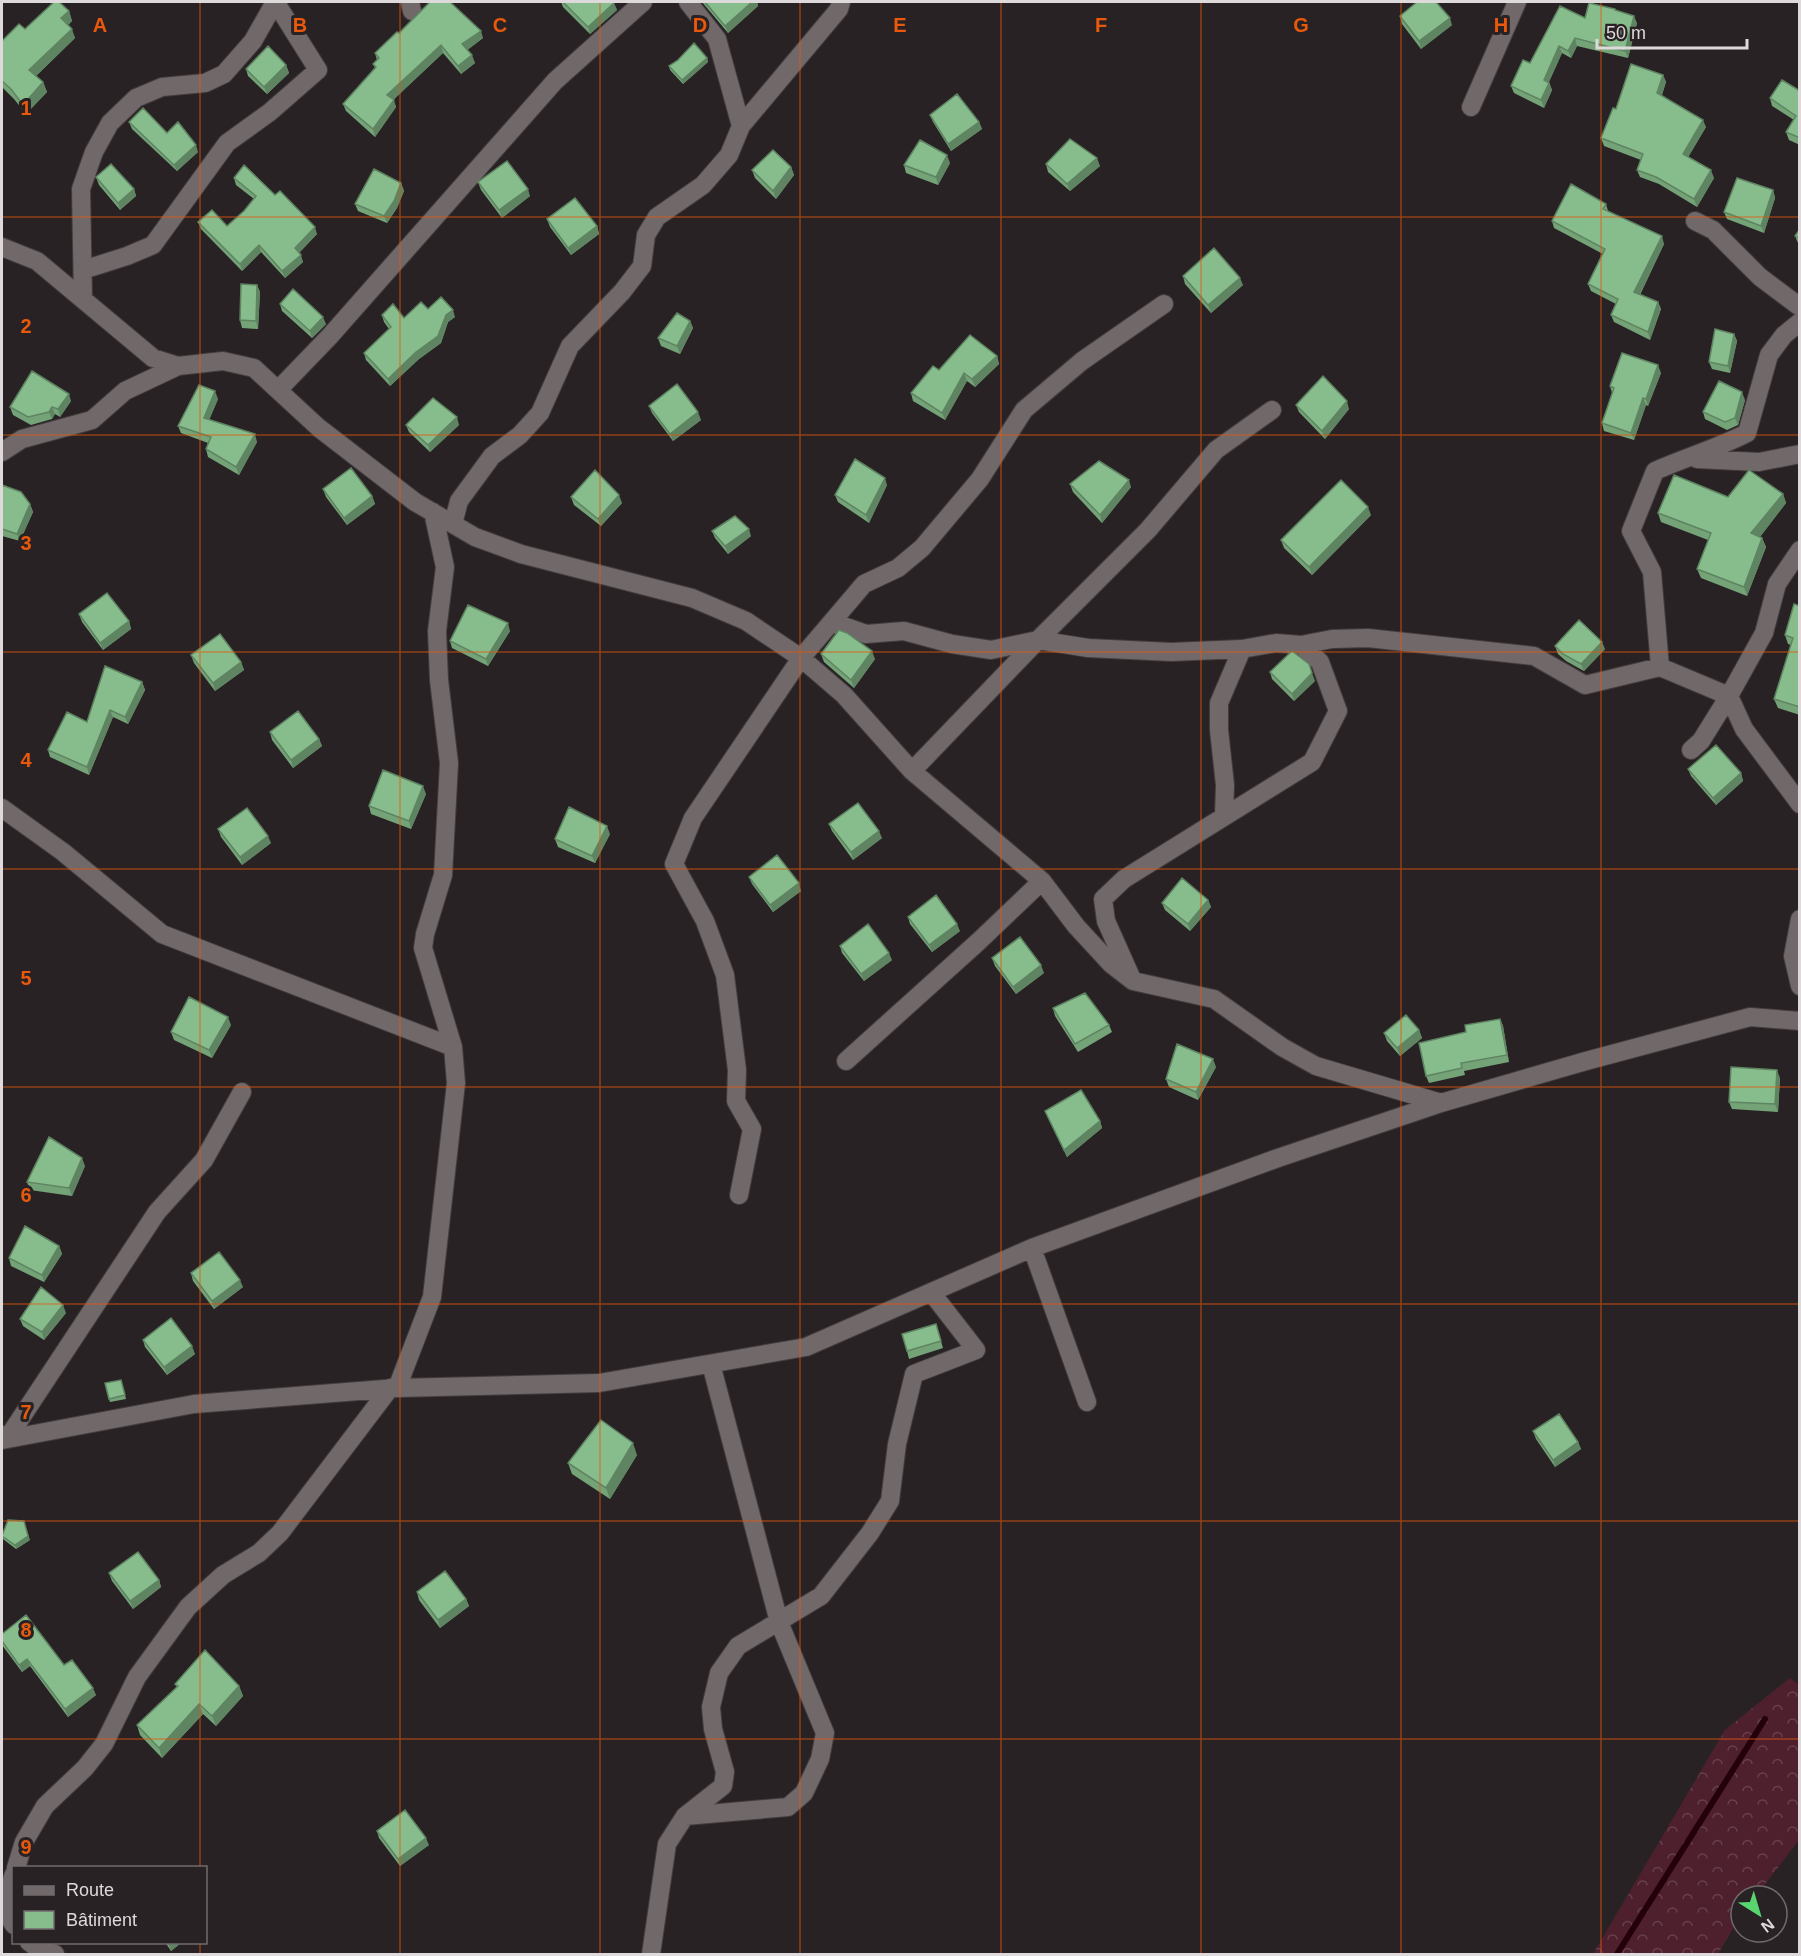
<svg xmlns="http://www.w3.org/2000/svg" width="1801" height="1956" font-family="Arial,sans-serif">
<defs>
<pattern id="forest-crowns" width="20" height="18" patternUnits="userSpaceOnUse" patternTransform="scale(1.5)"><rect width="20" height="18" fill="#4e202e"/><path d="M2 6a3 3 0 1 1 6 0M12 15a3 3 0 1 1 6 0" fill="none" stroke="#67404c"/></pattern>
</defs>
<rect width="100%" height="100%" fill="#292224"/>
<path fill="url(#forest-crowns)" d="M1790 1678 1799 1685V1840L1756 1896H1741V1915L1718 1954H1593L1725 1730Z"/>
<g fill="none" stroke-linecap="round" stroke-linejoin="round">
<path stroke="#24000b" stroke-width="6" d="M1617 1954 1765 1719"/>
<defs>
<path id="street" d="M410 2 412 11
M1471 107 1517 2
M741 126 839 9 841 2
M1695 221 1713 230 1760 277 1800 307
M2 247 37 261 153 358 178 366 223 361 254 368 319 428 415 502 475 537 521 554 692 598 746 621 801 658 844 695 912 771 1042 881 1076 926 1111 964 1133 981 1214 999 1282 1047 1316 1066 1441 1103
M83 270 127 256 153 245 227 143 270 112 318 70 276 3
M83 299 81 189 94 152 110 123 136 98 162 87 205 83 224 74 253 41 275 2
M278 390 330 336 555 81 643 2
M2 452 22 439 92 420 125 391 178 366
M1697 459 1759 462 1800 454
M453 524 459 501 492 456 520 435 540 413 570 346 622 292 642 266 646 235 657 217 703 185 729 155 741 126 717 39 688 2
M832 622 866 634 904 631 952 644 991 650 1038 640 1088 648 1171 652 1242 649 1276 643 1301 645 1332 639 1368 638 1534 656 1585 685 1660 667 1729 696 1744 729 1800 804
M1660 667 1652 572 1631 531 1655 471C1686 457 1716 449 1747 433L1769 355 1784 335 1800 322
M1691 750 1701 741 1729 696 1764 633 1777 584 1800 550
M912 771 1038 640 1148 530 1216 450 1272 410
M2 808 63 852 162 934 453 1047
M1224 816 1225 785 1219 730V703L1242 649
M1800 919 1793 956 1800 986
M1131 977 1106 921 1103 899 1124 879 1312 762 1338 711 1320 662 1301 645
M846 1061 978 942 1042 881
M739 1195 752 1129 736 1101 737 1070 725 975 705 921 674 864 693 818 801 658 864 584 898 568 922 548 980 479 1024 410 1082 361 1164 304
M1032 1248 1087 1402
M397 1388 432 1297 456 1083 453 1047 423 948 425 934 443 875 449 763 439 680 437 631 445 567 433 512
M2 1435 7 1439 157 1212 204 1160 242 1092
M2 1440 194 1404 397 1388 599 1383 806 1347 1032 1248 1278 1158 1441 1103 1586 1061 1750 1017 1800 1021
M685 1816 788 1807 804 1793 820 1759 825 1733 779 1622 711 1364
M16 1868 24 1842 45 1806 85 1768 104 1744 137 1677 188 1607 223 1575 259 1553 280 1533 390 1388
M2 1907 14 1925
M2 1908 14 1874
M29 1942 40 1950 55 1954
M651 1954 667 1844 685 1816 723 1786 725 1772 713 1729 711 1707 719 1673 738 1646 821 1596 870 1533 890 1501 897 1444 914 1374 976 1350 931 1292"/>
</defs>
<use href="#street" stroke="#433d3e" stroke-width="20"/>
<use href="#street" stroke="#71686a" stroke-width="18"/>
</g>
<path fill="#74a378" d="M561 2H613L617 10 590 34 563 7Z
M702 2H757L758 6 728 33Z
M69 11 72 21 68 25 75 38 36 76 43 82 47 92 26 114 14 99 2 87V41L25 29Z
M1616 11 1637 23 1628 58 1577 46 1571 58 1562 53 1549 82 1552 90 1544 108 1514 93 1511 86 1530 63 1585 18Z
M1400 16 1452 25 1421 49 1402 24Z
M399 33 483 38 467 50 475 63 461 74 443 53 393 100 396 107 375 137 346 111 343 104 375 68 373 64 377 60 375 53Z
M707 58 708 62 683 84 670 70 669 66 678 60Z
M286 65 289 73 267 94 248 76 246 69Z
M1663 75 1666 82 1662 95 1706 127 1688 157 1714 178 1697 207 1659 184 1640 177 1637 170 1641 160 1604 146 1601 138 1616 109Z
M1800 91V145L1789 140 1786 132 1794 120 1772 106 1770 98Z
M930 115 979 122 982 129 951 151 933 122Z
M129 122 198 152 177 171 132 129Z
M950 163 938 185 906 173 904 165Z
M1046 164 1100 166 1070 191 1048 172Z
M791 167 794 175 776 199 755 178 752 170Z
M96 177 134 189 136 196 120 210 99 185Z
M234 178 275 195 317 234 299 253 303 262 285 278 261 252 242 271 201 229 198 222 227 226 244 211 254 199 236 185Z
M478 182 530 196 502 218 481 190Z
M401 183 404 191 397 208 387 223 358 211 355 204Z
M1773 190 1775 198 1764 233 1727 219 1724 212Z
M1606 204 1608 211 1664 244 1640 295 1658 302 1661 309 1650 340 1614 322 1611 315 1616 304 1591 291 1588 284 1603 254 1554 228 1552 221Z
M547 219 597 226 599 234 571 255 550 227Z
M1800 229V244L1798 243 1795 236Z
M1183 276 1243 285 1211 313 1185 284Z
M257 285 260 292 258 329 242 328 240 320Z
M280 304 326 324 312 338 282 311Z
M428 309 455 317 448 322 441 343 419 359 390 386 366 360 364 353 389 329 384 322 382 315 404 318Z
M690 321 693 328 680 354 661 346 658 338Z
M1734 334 1737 341 1730 373 1712 369 1709 362Z
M997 356 999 364 975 387 967 381 945 420 913 401 911 393 939 370Z
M1661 373 1648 406 1646 405 1634 440 1604 431 1602 423 1612 393 1610 386Z
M218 399 209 420 257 442 239 475 208 457 206 449 208 443 181 433 178 426Z
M1745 400 1738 425 1727 430 1705 419 1703 412Z
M71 401 60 417 55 414 52 419 31 425 13 415 10 407Z
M1296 405 1349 409 1325 439 1299 412Z
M649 406 701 420 673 441 652 413Z
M406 425H459L430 452 409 432Z
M1070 484 1131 487 1102 523 1073 492Z
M2 485 30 504 33 512 20 541 2 536Z
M887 485 869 523 838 502 835 495Z
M323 489 372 496 375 504 347 525 326 497Z
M1783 494 1786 503 1760 537 1762 538 1766 547 1747 596 1701 578 1697 569 1708 540 1661 522 1658 513 1728 497Z
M571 497 622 503 601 526 574 505Z
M1371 515 1312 575 1284 548 1281 540Z
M712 531 751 536 728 554 715 538Z
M1800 606V715L1778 708 1774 699 1791 645 1788 644 1785 635Z
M79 614 129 621 131 629 103 650 82 622Z
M510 631 488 666 452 648 450 641Z
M1555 646 1605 649 1584 671 1566 661 1558 654Z
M821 654 875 659 854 688 824 662Z
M191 655 241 662 244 670 215 691 194 663Z
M1270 672 1315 681 1294 701 1272 679Z
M142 682 145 690 128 724 113 717 89 775 50 757 48 750Z
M270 732 319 739 322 746 293 768 272 740Z
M1688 769 1741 773 1743 781 1716 805 1691 776Z
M426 794 411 829 371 814 369 806Z
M829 824 882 838 853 860 832 831Z
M218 829 271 843 242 865 221 837Z
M610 834 595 863 558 847 555 839Z
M749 877 801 891 773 912 752 884Z
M1208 900 1211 907 1190 931 1165 910 1162 903Z
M908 917 960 931 932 952 910 924Z
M840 946 892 960 864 981 842 953Z
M992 958 1044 973 1016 994 995 966Z
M1053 1008 1109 1025 1112 1032 1078 1052 1055 1016Z
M1500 1019 1503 1026 1509 1062 1464 1071 1465 1075 1429 1083 1426 1076 1466 1032Z
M231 1025 212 1058 174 1040 171 1032Z
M1419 1030 1422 1038 1400 1056 1387 1041 1384 1033Z
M1216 1067 1198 1100 1169 1087 1166 1079Z
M1780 1078 1778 1112 1732 1109 1729 1102Z
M1045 1111 1100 1121 1102 1128 1067 1157Z
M85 1166 72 1196 30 1190 27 1182Z
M59 1246 62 1254 44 1282 11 1266 9 1258Z
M191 1273 243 1287 214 1309 193 1281Z
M66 1313 44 1340 23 1326 20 1319Z
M936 1324 943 1348 909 1359 907 1351Z
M143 1340 195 1354 167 1375 145 1347Z
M121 1380 126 1399 110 1402 109 1399Z
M1533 1431 1578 1442 1581 1449 1555 1467 1536 1439Z
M637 1455 610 1499 572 1474 568 1463Z
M2 1536 30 1540 16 1549 3 1539Z
M109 1573 159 1580 161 1587 133 1609 112 1581Z
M417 1592 466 1599 469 1606 440 1628 419 1600Z
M2 1634 64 1665 96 1695 68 1717 30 1666 22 1672 2 1645Z
M175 1684 239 1686 243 1696 216 1726 203 1714 162 1758 140 1735 137 1725 177 1688Z
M377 1831 429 1845 400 1866 379 1838Z
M165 1942H182L171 1951Z"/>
<path fill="#5e8462" d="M752 2H757L758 6 728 33 725 26Z
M614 3 617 10 590 34 588 27Z
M69 11 72 21 65 28 61 18Z
M1634 16 1637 23 1628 58 1625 51Z
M1450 18 1452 25 1421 49 1419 41Z
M72 29 75 38 33 79 29 70Z
M481 31 483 38 465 52 462 44Z
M1575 38 1577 46 1571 58 1568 51Z
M441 45 443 53 390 103 387 95Z
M1559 46 1562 53 1546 88 1544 80Z
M472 55 475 63 461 74 458 66Z
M707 58 708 62 683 84 682 80Z
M286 65 289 73 267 94 264 87Z
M1663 75 1666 82 1660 100 1657 93Z
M43 82 47 92 26 114 23 105Z
M1549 83 1552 90 1544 108 1541 100Z
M394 100 396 107 375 137 373 129Z
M1703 120 1706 127 1686 161 1683 154Z
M979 122 982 129 951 151 948 144Z
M196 145 198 152 177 171 174 165Z
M947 155 950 163 938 185 936 177Z
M1097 158 1100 166 1070 191 1067 184Z
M791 167 794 175 776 199 773 191Z
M1711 170 1714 178 1697 207 1694 199Z
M401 183 404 191 397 208 387 223 384 216Z
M134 189 136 196 120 210 118 203Z
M528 189 530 196 502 218 499 210Z
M1773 190 1775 198 1764 233 1761 226Z
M597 226 599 234 571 255 568 248Z
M315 227 317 234 297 255 295 248Z
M1662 236 1664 244 1637 300 1634 292Z
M259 245 261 252 242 271 240 264Z
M301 255 303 262 285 278 282 271Z
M1240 278 1243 285 1211 313 1208 305Z
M257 285 260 292 258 329 256 321Z
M1658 302 1661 309 1650 340 1648 332Z
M453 310 455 317 448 322 441 343 419 359 390 386 388 379 446 315Z
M323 317 326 324 312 338 310 331Z
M690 321 693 328 680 354 677 346Z
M1734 334 1737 341 1730 373 1728 366Z
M997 356 999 364 975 387 972 379Z
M1658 365 1661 373 1648 406 1646 399Z
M964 373 967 381 945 420 942 413Z
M215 391 218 399 207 425 204 418Z
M1742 392 1745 400 1738 425 1735 418Z
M69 394 71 401 60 417 58 409Z
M1643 398 1646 405 1634 440 1631 433Z
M1347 401 1349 409 1325 439 1322 431Z
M52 407 55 414 52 419 49 412Z
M698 412 701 420 673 441 670 434Z
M457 417 459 425 430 452 428 445Z
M255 434 257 442 239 475 236 467Z
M885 478 887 485 869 523 866 515Z
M1129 480 1131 487 1102 523 1100 515Z
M1783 494 1786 503 1755 543 1751 533Z
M619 495 622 503 601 526 598 519Z
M372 496 375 504 347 525 344 518Z
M30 504 33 512 20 541 17 534Z
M1368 507 1371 515 1312 575 1309 567Z
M749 529 751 536 728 554 725 546Z
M1762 538 1766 547 1747 596 1744 587Z
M129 621 131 629 103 650 100 643Z
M508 623 510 631 488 666 486 659Z
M1602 642 1605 649 1584 671 1581 664Z
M872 651 875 659 854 688 851 680Z
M241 662 244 670 215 691 213 683Z
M1312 673 1315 681 1294 701 1292 694Z
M142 682 145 690 128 724 125 717Z
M110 710 113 717 89 775 87 767Z
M319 739 322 746 293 768 291 760Z
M1741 773 1743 781 1716 805 1713 798Z
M423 786 426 794 411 829 409 821Z
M607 826 610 834 595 863 592 856Z
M879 831 882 838 853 860 851 852Z
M268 836 271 843 242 865 240 857Z
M799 883 801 891 773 912 770 905Z
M1208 900 1211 907 1190 931 1188 924Z
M957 924 960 931 932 952 929 945Z
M889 953 892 960 864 981 861 974Z
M1041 965 1044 973 1016 994 1013 987Z
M228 1017 231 1025 212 1058 209 1050Z
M1500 1019 1503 1026 1509 1062 1507 1055Z
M1419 1030 1422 1038 1400 1056 1397 1048Z
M1213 1059 1216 1067 1198 1100 1196 1092Z
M1777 1070 1780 1078 1778 1112 1775 1104Z
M1100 1121 1102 1128 1067 1157 1064 1150Z
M82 1158 85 1166 72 1196 69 1188Z
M59 1246 62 1254 44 1282 42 1275Z
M240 1280 243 1287 214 1309 212 1301Z
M63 1305 66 1313 44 1340 42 1332Z
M192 1346 195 1354 167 1375 164 1367Z
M1578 1442 1581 1449 1555 1467 1553 1460Z
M633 1443 637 1455 610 1499 606 1488Z
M24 1521 30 1540 16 1549 15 1545Z
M159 1580 161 1587 133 1609 130 1601Z
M466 1599 469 1606 440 1628 438 1620Z
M27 1659 30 1666 22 1672 19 1665Z
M239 1686 243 1696 216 1726 212 1716Z
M93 1688 96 1695 68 1717 65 1709Z
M199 1704 203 1714 162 1758 159 1748Z
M426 1838 429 1845 400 1866 398 1859Z
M169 1942H182L171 1951 168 1943Z"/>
<path fill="#87bd8c" stroke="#5e8462" stroke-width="1.5" d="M54 2H59L69 11 61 18 72 29 29 70 43 82 23 105 11 89 2 81V41L19 24 25 29Z
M430 2H450L481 31 462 44 472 55 458 66 441 45 387 95 394 100 373 129 343 104 376 67 373 64 379 58 375 53 397 32 399 33Z
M563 2H613L614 3 588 27Z
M705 2H752L725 26Z
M1417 2H1436L1450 18 1419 41 1400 16Z
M1589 3 1615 9V10L1634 16 1625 51 1575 38 1568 51 1559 46 1544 80 1549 83 1541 100 1511 86 1523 60 1530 63 1560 6 1585 18Z
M694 43 707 58 682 80 669 66 678 60Z
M268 46 286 65 264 87 246 69Z
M1631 64 1663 75 1657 93 1703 120 1683 154 1711 170 1694 199 1656 177 1637 170 1643 154 1601 138 1613 108 1616 109Z
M1782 80 1800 91V138L1786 132 1796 116 1770 98Z
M957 94 979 122 948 144 930 115Z
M143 108 167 133 178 122 196 145 174 165 129 122Z
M1070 139 1097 158 1067 184 1046 164Z
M920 140 947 155 936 177 904 165Z
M773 150 791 167 773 191 752 170Z
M507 161 528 189 499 210 478 182Z
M111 164 134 189 118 203 96 177Z
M244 165 275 195 280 191 315 227 295 248 301 255 282 271 259 245 240 264 198 222 212 210 227 226 244 211 256 196 234 178Z
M374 169 401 183 394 201 384 216 355 204Z
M1737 178 1773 190 1761 226 1724 212Z
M1571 184 1606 204 1603 209 1662 236 1634 292 1658 302 1648 332 1611 315 1618 299 1588 284 1605 249 1552 221Z
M575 198 597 226 568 248 547 219Z
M1800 229V238L1795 236Z
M1214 248 1240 278 1208 305 1183 276Z
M241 284 257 285 256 321 240 320Z
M293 289 323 317 310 331 280 304Z
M441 297 453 310 446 315 438 336 416 352 388 379 364 353 391 327 382 315 393 304 404 318 421 302 428 309Z
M677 313 690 321 677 346 658 338Z
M1715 329 1734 334 1728 366 1709 362Z
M970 335 997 356 972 379 964 373 942 413 911 393 933 366 939 370Z
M1622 353 1658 365 1646 399 1643 398 1631 433 1602 423 1614 388 1610 386Z
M32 371 69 394 58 409 52 407 49 412 28 417 10 407Z
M1323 376 1347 401 1322 431 1296 405Z
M1719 381 1742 392 1735 418 1725 422 1703 412Z
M677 384 698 412 670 434 649 406Z
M199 385 215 391 204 418 255 434 236 467 206 449 211 437 178 426Z
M433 398 457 417 428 445 406 425Z
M855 459 885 478 866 515 835 495Z
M1099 461 1129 480 1100 515 1070 484Z
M351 468 372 496 344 518 323 489Z
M595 470 619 495 598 519 571 497Z
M1749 470 1783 494 1751 533 1762 538 1744 587 1697 569 1711 533 1658 513 1674 475 1728 497Z
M1341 480 1368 507 1309 567 1281 540Z
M2 485 21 492 30 504 17 534 2 529Z
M735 516 749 529 725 546 712 531Z
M107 593 129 621 100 643 79 614Z
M1794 604 1800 606V707L1774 699 1793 638 1785 635Z
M468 605 508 623 486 659 450 641Z
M1579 620 1602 642 1581 664 1563 654 1555 646Z
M839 630 847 633 872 651 851 680 821 654Z
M220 634 241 662 213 683 191 655Z
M1292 651 1309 664 1312 673 1292 694 1270 672Z
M105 666 142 682 125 717 110 710 87 767 48 750 67 712 87 722Z
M298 711 319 739 291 760 270 732Z
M1716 745 1741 773 1713 798 1688 769Z
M383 770 423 786 409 821 369 806Z
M858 803 879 831 851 852 829 824Z
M569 807 607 826 592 856 555 839Z
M247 808 268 836 240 857 218 829Z
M777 855 799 883 770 905 749 877Z
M1182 878 1208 900 1188 924 1162 903Z
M936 895 957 924 929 945 908 917Z
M868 924 889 953 861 974 840 946Z
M1020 937 1041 965 1013 987 992 958Z
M1085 993 1109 1025 1075 1044 1053 1008Z
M189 997 228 1017 209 1050 171 1032Z
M1406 1015 1419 1030 1397 1048 1384 1033Z
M1500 1019 1507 1055 1461 1063 1462 1068 1426 1076 1419 1043 1466 1032 1465 1025Z
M1177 1044 1213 1059 1196 1092 1166 1079Z
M1731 1067 1777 1070 1775 1104 1729 1102Z
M1081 1090 1100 1121 1064 1150 1045 1111Z
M49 1137 82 1158 69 1188 27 1182Z
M25 1226 59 1246 42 1275 9 1258Z
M219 1252 240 1280 212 1301 191 1273Z
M41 1287 63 1305 42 1332 20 1319Z
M171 1318 192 1346 164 1367 143 1340Z
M936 1324 941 1341 907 1351 902 1334Z
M121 1380 125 1395 109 1399 105 1383Z
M1559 1414 1578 1442 1553 1460 1533 1431Z
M601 1420 633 1443 606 1488 568 1463Z
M8 1520 24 1521 28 1536 15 1545 2 1536Z
M138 1552 159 1580 130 1601 109 1573Z
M445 1571 466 1599 438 1620 417 1592Z
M26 1615 64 1665 72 1660 93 1688 65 1709 27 1659 19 1665 2 1641V1634Z
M205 1650 239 1686 212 1716 199 1704 159 1748 137 1725 178 1686 175 1684Z
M405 1810 426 1838 398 1859 377 1831Z"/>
<path fill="none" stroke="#e8590c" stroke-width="1.5" stroke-opacity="0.55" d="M200 2V1868M400 2V1954M600 2V1954M800 2V1954M1001 2V1954M1201 2V1954M1401 2V1954M1601 2V1954M2 217H1800M2 435H1800M2 652H1800M2 869H1800M2 1087H1800M2 1304H1800M2 1521H1800M2 1739H1800M200 1942V1954"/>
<g font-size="20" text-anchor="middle" font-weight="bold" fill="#e8590c" stroke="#292224" stroke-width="6" stroke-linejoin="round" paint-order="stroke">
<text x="100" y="32">A</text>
<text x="300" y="32">B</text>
<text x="500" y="32">C</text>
<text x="700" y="32">D</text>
<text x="900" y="32">E</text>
<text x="1101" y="32">F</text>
<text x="1301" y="32">G</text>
<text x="1501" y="32">H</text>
<text x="26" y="115">1</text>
<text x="26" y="333">2</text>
<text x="26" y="550">3</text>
<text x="26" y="767">4</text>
<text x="26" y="985">5</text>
<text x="26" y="1202">6</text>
<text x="26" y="1419">7</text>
<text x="26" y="1637">8</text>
<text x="26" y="1854">9</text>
</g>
<rect width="1801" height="1956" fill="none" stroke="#ded9da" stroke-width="6"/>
<rect x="12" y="1866" width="195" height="78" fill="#292224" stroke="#716b6d" stroke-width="1.5"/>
<rect x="24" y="1886" width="30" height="9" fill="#71686a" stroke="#716b6d" stroke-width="1.5"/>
<text x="66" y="1896" font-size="18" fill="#ded9da">Route</text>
<rect x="24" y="1911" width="30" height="18" fill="#87bd8c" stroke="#716b6d" stroke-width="1.5"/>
<text x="66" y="1926" font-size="18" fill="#ded9da">Bâtiment</text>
<g transform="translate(1759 1914) rotate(143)"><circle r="28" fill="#292224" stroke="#716b6d" stroke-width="1.5"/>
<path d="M0-4.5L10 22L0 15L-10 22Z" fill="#59d56f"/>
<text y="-9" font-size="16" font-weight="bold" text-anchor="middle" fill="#ded9da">N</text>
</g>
<path d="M1597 39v9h150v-9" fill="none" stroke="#ded9da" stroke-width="3"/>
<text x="1606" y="39" font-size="18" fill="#ded9da" stroke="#292224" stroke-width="4.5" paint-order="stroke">50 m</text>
</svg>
